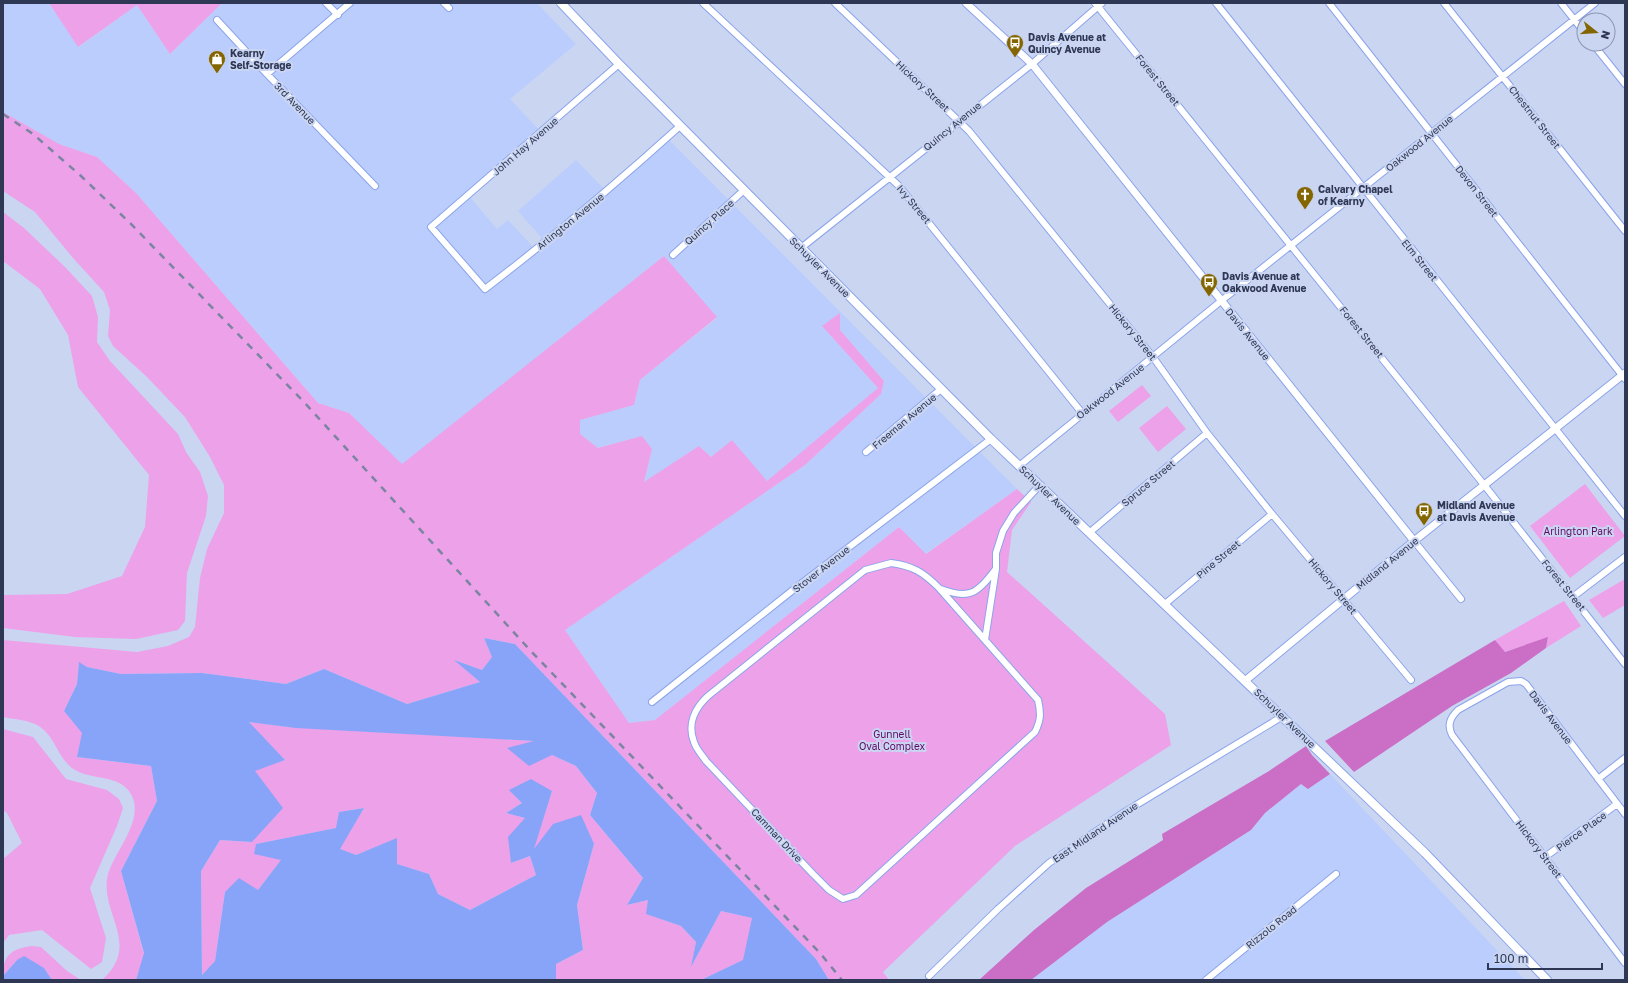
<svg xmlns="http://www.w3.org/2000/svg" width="1628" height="983" font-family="'Golos Text',sans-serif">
<rect width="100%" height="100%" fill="#cad5f2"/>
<path fill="#bbcdfd" d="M3 3H49L79 47 137 5 170 54 222 3H537L576 44 510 99 542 133 470 197 497 229 508 220 535 249 546 243 518 211 576 160 606 191 667 138 1017 489 925 554 899 527 655 720 629 723 565 630 805 465 881 394 884 381 840 330 822 326 878 388 767 482 732 440 711 457 699 446 644 483 652 449 642 436 598 448 580 434 579 420 634 405 640 380 717 318 664 256 402 465 349 413 318 403 136 193 97 157 59 144 3 112Z
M1330 774 1525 980H1031L1107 922 1251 830 1265 813 1301 784 1308 789Z"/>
<path fill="#eda1e9" d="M49 3H222L170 54 137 5 78 47Z
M3 112 59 144 97 157 136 193 318 403 349 413 402 464 664 256 717 317 640 380 634 405 580 420V434L598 448 642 436 652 449 644 482 699 446 711 457 732 440 767 481 878 388 822 326 840 313V330L884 381 881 394 805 465 565 630 629 723 655 720 899 527 926 554 1017 489 1031 502 1012 530 1007 572 1165 714 1171 745 1015 846 883 972 889 980H829L816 959 515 644 484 638 492 657 482 670 456 661 480 682 407 704 324 669 286 684 202 673 121 674 87 667 79 663 77 684 64 711 83 733 77 757 151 766 157 801 121 871 144 954 136 980H102C141 945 102 916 107 879 111 853 149 819 129 791 118 776 94 779 79 772 57 763 57 734 35 724 26 720 13 719 3 717V640L137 652 168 646 189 637 195 627 200 578 207 549 224 513V485L210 457 185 417 147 377 113 346 108 336 110 310 104 292 73 258 35 212 3 191Z
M3 212 24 228 65 267 92 296 98 317 97 342 110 361 178 434 186 452 200 472 208 496 206 516 187 573 185 621 178 630 136 639 75 637 3 628V595L67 594 122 576 145 527 149 475 78 387 68 335 40 289 3 261Z
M1142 385 1151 396 1118 422 1109 411Z
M1167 406 1186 429 1158 452 1139 428Z
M1585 484 1625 536 1570 578 1530 526Z
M1625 579V605L1603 618 1589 600Z
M1564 601 1581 626 1546 648 1548 638 1504 652 1495 640Z
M248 722 290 727 535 741 552 755 576 766 597 793 590 815 643 878 627 905 648 900 647 914 681 926 696 942 692 965 721 911 752 918 744 960 701 980H556V964L583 950 577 905 594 844 533 850 552 791 510 790 522 803 506 813 525 818 511 863 530 856 536 875 470 910 438 894 429 874 396 864V839L356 855 339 849 364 808 339 812 337 828 256 844 282 859 258 890 225 892 215 961 202 975 201 871 220 840 252 842 255 770 285 760Z
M3 729 33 737 66 779 107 790 119 799 123 808 117 826 90 888 106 938 102 962 91 969 42 930 9 935 3 943V859L22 843 7 813 3 810Z
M32 946 41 947 67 971 81 980H52L44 968 17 960 3 976C3 955 11 949 32 946Z"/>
<path fill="#ca6ec6" d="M1548 637 1546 648 1511 673 1452 706 1354 772 1325 741 1495 640 1505 652Z
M1306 746 1312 755 1330 774 1308 789 1301 784 1265 813 1251 830 1107 922 1031 980H979L1034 930 1086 888 1163 840 1162 834 1269 771Z"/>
<path fill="#87a4f9" d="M484 638 515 644 816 959 829 980H701L743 960 752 918 721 911 691 967 696 942 681 926 646 914 648 900 627 905 643 878 590 815 597 793 576 766 552 755 529 766 507 748 534 741 296 728 249 722 285 760 255 771 283 808 252 842 220 840 201 871 202 975 215 961 225 892 239 878 258 890 281 860 254 854 256 844 336 828 339 812 364 808 340 849 356 855 397 838V864L429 874 438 894 470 910 536 875 530 856 511 863 508 837 525 818 506 813 522 803 509 790 531 779 552 791 534 849 553 824 581 815 594 844 577 905 583 950 556 964V980H136L144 953 121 871 157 801 151 766 77 757 82 733 64 711 77 684 79 662 87 667 121 674 202 673 286 684 324 669 407 704 480 682 454 660 482 670 492 657Z
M24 956 44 968 52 980H3V976L17 960Z"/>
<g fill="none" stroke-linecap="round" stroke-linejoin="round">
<defs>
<path id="minor" d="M326 3 338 15
M444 3 449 8
M703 3 899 186 1082 413
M835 3 969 131 1153 357 1207 433 1272 514 1411 680
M1095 3 1485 486 1625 664
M1216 3 1625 516
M1329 3 1625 379
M1444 3 1625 231
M1561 3 1584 32
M217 20 267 74 375 186
M1593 44 1625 84
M619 64 431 227 485 289C553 237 617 183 680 126
M267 74 350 3
M801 248 1032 64 1102 3
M673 255 744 190
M866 452 941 389
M1019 466 1221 301 1595 3
M1089 533 1207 433
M1414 541 1461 599
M891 563C913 566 923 572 939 588L1038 700C1041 713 1041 720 1035 732L856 895 843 899 829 890 813 874 706 761C702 755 696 749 694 742 687 724 695 708 708 696L865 570Z
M941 589C969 600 978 593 995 570
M1574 596 1625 557
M1165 604 1272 514
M985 640 996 569V553L1003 531 1014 513 1039 486
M652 702 798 586 991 439
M1598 779 1625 758
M1625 814 1526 684 1521 681 1508 682 1458 710C1450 718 1447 725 1452 735L1625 963
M1545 857 1617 804
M929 976 998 909 1049 863 1123 813 1283 716
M1206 980 1336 874"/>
<path id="tertiary" d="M966 3 1032 64 1414 541
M1246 680 1414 541 1625 373"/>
<path id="secondary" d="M561 3 619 64 991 439 1425 853 1547 980"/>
</defs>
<use href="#minor" stroke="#8ba4ea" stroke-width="8"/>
<use href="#tertiary" stroke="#8ba4ea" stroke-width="9"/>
<use href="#secondary" stroke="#8ba4ea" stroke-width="10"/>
<use href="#minor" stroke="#fff" stroke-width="6"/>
<use href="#tertiary" stroke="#fff" stroke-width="7"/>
<use href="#secondary" stroke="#fff" stroke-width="8"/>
<path stroke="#7a85a2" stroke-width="2.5" stroke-dasharray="7 7" stroke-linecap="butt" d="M3 114 33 134 81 176 130 223 303 401 529 649 820 953 842 980"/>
</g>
<defs>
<symbol id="bus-pin" viewBox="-11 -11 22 30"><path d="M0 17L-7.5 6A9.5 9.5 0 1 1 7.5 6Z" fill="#846600" stroke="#cad5f2"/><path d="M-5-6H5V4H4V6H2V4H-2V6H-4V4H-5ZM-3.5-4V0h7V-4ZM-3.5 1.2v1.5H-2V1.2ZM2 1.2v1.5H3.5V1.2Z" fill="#fff"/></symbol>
<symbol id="shop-pin" viewBox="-11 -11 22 30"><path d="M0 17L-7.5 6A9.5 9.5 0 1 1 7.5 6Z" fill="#846600" stroke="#cad5f2"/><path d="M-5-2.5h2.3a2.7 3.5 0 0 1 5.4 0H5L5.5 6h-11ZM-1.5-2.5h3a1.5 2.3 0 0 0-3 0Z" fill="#fff"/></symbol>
<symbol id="church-pin" viewBox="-11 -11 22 30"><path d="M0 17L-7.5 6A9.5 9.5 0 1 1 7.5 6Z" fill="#846600" stroke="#cad5f2"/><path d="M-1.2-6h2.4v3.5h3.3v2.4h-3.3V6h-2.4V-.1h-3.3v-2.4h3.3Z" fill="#fff"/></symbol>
</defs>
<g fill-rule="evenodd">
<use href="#bus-pin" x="1005" y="33" width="20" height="27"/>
<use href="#shop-pin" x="207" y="49" width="20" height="27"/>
<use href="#church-pin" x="1295" y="185" width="20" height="27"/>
<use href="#bus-pin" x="1199" y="272" width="20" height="27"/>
<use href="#bus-pin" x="1414" y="501" width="20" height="27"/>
</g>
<g text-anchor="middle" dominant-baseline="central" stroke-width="4" stroke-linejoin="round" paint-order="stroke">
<g font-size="10" font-weight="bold" fill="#2e3855" stroke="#cad5f2" text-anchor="start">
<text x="1028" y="37">Davis Avenue at<tspan x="1028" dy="12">Quincy Avenue</tspan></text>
<text x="230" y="53">Kearny<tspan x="230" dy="12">Self-Storage</tspan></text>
<text x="1318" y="189">Calvary Chapel<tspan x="1318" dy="12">of Kearny</tspan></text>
<text x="1222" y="276">Davis Avenue at<tspan x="1222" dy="12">Oakwood Avenue</tspan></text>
<text x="1437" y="505">Midland Avenue<tspan x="1437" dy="12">at Davis Avenue</tspan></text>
</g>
<g font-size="10" fill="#2e3855" stroke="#cad5f2">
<text transform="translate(1158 80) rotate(51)">Forest Street</text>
<text transform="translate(923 86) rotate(43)">Hickory Street</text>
<text transform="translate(295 103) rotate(46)">3rd Avenue</text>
<text transform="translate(1535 117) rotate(52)">Chestnut Street</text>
<text transform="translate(952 126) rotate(-39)">Quincy Avenue</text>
<text transform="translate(1419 143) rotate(-39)">Oakwood Avenue</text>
<text transform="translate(525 146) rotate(-41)">John Hay Avenue</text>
<text transform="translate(1477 191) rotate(52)">Devon Street</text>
<text transform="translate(914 204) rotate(50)">Ivy Street</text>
<text transform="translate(570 221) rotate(-39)">Arlington Avenue</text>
<text transform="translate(709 222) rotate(-42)">Quincy Place</text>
<text transform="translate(1420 260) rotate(51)">Elm Street</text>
<text transform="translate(820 267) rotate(45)">Schuyler Avenue</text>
<text transform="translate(1133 332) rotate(51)">Hickory Street</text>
<text transform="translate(1362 332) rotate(51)">Forest Street</text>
<text transform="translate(1248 334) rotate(51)">Davis Avenue</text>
<text transform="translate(1110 391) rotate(-38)">Oakwood Avenue</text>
<text transform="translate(904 421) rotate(-40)">Freeman Avenue</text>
<text transform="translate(1148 483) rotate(-40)">Spruce Street</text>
<text transform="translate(1050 495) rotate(44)">Schuyler Avenue</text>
<text transform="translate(1218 559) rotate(-40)">Pine Street</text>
<text transform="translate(1387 563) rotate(-39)">Midland Avenue</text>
<text transform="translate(821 569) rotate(-38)">Stover Avenue</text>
<text transform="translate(1564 585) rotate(51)">Forest Street</text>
<text transform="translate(1333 586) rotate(50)">Hickory Street</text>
<text transform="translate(1551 717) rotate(53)">Davis Avenue</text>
<text transform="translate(1285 718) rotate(44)">Schuyler Avenue</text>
<text transform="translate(1581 831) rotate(-36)">Pierce Place</text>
<text transform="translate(1095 832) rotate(-34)">East Midland Avenue</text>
<text transform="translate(777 835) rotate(47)">Camman Drive</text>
<text transform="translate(1539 849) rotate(53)">Hickory Street</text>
<text transform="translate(1271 927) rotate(-39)">Rizzolo Road</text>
</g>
<g font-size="10" fill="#620b61" stroke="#cad5f2">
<text x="1578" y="531">Arlington Park</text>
<text x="892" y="734">Gunnell<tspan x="892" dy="12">Oval Complex</tspan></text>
</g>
</g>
<rect width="1628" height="983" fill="none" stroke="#2e3855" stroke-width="8"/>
<g transform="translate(1596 32) rotate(107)"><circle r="19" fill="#cad5f2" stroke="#8c96b3"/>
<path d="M0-3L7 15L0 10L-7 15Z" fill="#846600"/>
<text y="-6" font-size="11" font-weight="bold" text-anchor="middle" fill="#2e3855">N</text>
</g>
<path d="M1488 963v6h114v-6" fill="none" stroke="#2e3855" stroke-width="2"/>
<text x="1494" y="963" font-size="12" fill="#2e3855" stroke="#cad5f2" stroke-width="3" paint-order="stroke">100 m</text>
</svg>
